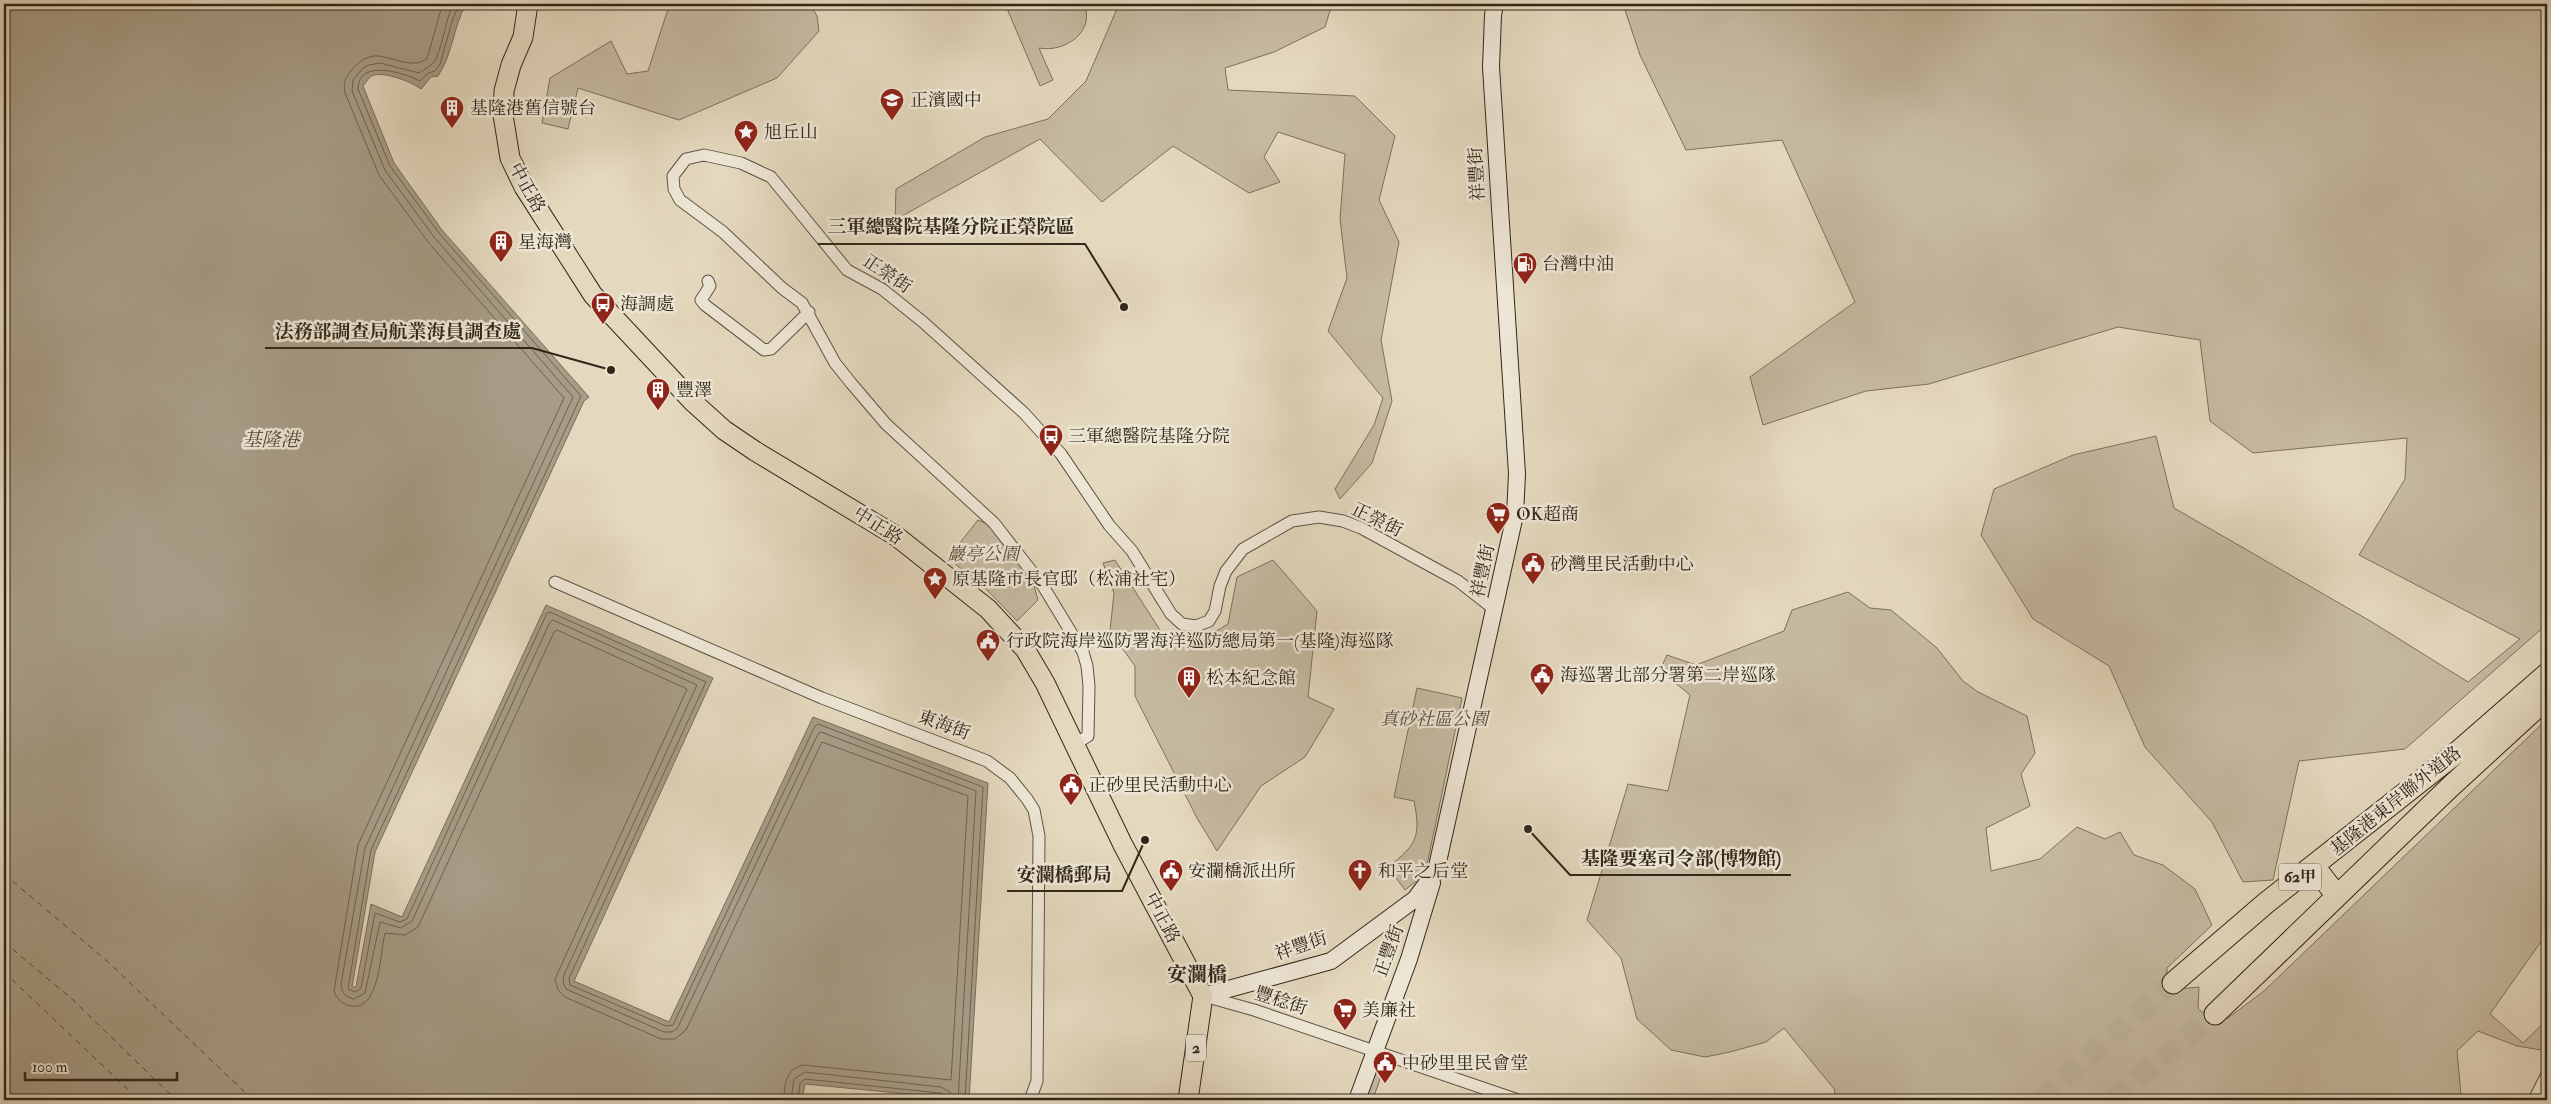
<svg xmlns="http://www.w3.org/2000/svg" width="2551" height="1104" font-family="'IM FELL Double Pica','Noto Serif TC',serif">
<rect width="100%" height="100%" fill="#e4d8be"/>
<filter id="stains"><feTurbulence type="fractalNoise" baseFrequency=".004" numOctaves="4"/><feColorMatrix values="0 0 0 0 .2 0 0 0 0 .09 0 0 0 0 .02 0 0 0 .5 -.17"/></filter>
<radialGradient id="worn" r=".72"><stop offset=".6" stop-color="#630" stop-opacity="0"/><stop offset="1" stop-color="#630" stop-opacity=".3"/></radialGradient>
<path fill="#c6baa2" stroke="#7c705e" d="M672 4H810L817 16 819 31 777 78 679 120 578 88 568 129 542 123 550 78 611 41 627 74 648 71 667 12Z
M1005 4H1084C1096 32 1064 53 1039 48L1053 80 1040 86Z
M1119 4H1332L1325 27 1274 52 1225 68 1228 90 1355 96 1395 136 1379 200 1399 242 1381 340 1392 401 1372 463 1340 499 1335 489 1374 425 1383 398 1328 331 1347 278 1340 219 1345 154 1278 132 1264 157 1280 182 1249 193 1173 146 1102 202 1040 139 895 220 896 189 985 137 1048 119 1086 81Z
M1623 4H2547V624L2405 749 2299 761 2273 880 2243 882 2212 822 2145 747 2109 666 2033 619 1981 535 1994 489 2073 455 2156 436 2174 508 2372 622 2468 682 2520 639 2359 555 2405 479 2407 438 2253 453 2210 421 2200 340 2118 327 1929 384 1866 391 1763 425 1750 377 1855 302 1782 140 1686 150 1640 55Z
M978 520 992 526 1031 575 1038 600 1017 621 984 587 948 558Z
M1115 560 1162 633 1196 643 1228 624 1237 577 1273 560 1317 611 1308 697 1334 709 1305 757 1261 786 1217 851 1197 818 1135 696V666L1110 631 1114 593 1103 563Z
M1848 592 1870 608 1891 610 1937 648 1963 681 1978 692 2027 716 2035 753 2021 774 2030 806 1986 828 1991 871 2040 859 2077 827 2105 839 2120 832 2134 855 2163 865 2195 889 2212 925 2167 968V982L2179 989 2199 987 2198 1009 2218 1022 2228 1018 2264 991 2547 719V933L2490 1014 2523 1043 2547 1020V1051L2517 1046 2478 1031 2457 1051 2461 1095 2458 1100H1833L1835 1090 1784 1028 1766 1042 1730 1052 1705 1057 1671 1050 1637 1019 1621 958 1587 920 1628 784 1668 791 1690 695 1660 670 1667 655 1696 665 1784 631 1792 610Z
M1417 688 1462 698 1425 874 1405 890 1388 867C1417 845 1421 836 1414 801L1394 797Z
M1376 1062 1385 1065 1373 1099 1364 1096Z"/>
<path fill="#a79c86" stroke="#786d5a" d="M4 4H466C453 27 453 54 438 76L431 77 421 89C412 82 380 69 370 77 368 79 365 84 363 86L394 163 442 230 589 397 584 401 375 852 352 987H356L371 904 402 917 546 605 713 678 574 981 669 1022 813 717 988 783 969 1100 805 1084 802 1100H4Z"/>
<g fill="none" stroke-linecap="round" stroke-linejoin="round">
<path stroke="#6c6250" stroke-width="1" d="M444 4 440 13 427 59C424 60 420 63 416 63 389 64 374 42 351 71 345 78 343 84 345 93L379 175 428 242 564 398 358 845 334 991C337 999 343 1005 351 1006 380 1011 380 952 385 933L405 935 418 927 554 632 557 630 687 689 555 979 558 990 565 997 661 1039H675L686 1030 822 742 968 796 951 1080 803 1065C786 1069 784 1085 784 1100
M453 4C446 17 441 57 432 64 429 67 423 70 419 73L380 63 369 65 363 68 353 80 352 91 385 170 434 237 573 397 365 848 341 984C341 993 346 997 354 999L365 993 380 922 401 928 412 921 550 622 553 620 697 685 564 975 563 982 566 989 664 1032H671L677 1029 818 734 821 732 976 791 958 1100
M460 4 453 18 440 64 435 71 428 73 420 81C405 73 358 58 358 89L390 166 439 233 581 396 371 850 348 989 355 992 361 988 375 913 400 922 407 919 547 613 550 612 706 682 569 978 570 985 666 1026 673 1025 815 726 818 724 983 787 965 1100
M791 1100 794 1079 805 1072 941 1087 950 1092 952 1100
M798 1100 800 1083 805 1079 940 1093 945 1095 946 1100"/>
<path stroke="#544a3a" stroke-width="1" stroke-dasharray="6 5" stroke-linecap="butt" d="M4 874 107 961 253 1100
M4 942 72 999 176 1100
M4 972 139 1100"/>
<path stroke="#c0b59d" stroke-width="21" stroke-dasharray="21 11" stroke-linecap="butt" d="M2039 1100 2173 983
M2112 1100 2215 1014"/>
<defs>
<path id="street" d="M708 281 710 286 701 300 705 305 764 350 771 349 809 312
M555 582 822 698 987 761 1010 778 1027 799 1034 810 1039 836 1037 1081 1030 1100
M1075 744 1088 736 1089 686 1087 666 1083 652 1043 586 994 523 886 424 851 383 835 363 802 303 782 288 723 232 680 200 674 189 673 176 686 159 704 155 741 163 771 177 847 270 882 289 923 322 1024 413 1061 454 1109 525 1132 551 1171 614 1182 624 1196 626 1209 621 1215 611 1220 586 1226 571 1243 549 1292 521 1319 517 1343 521 1361 528 1458 581 1495 610
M1204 996 1254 1010 1518 1100
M2534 1100 2547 1074"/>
<path id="secondary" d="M1203 996 1331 961 1415 899 1436 871 1515 515 1517 474 1491 67 1493 15 1495 4
M1357 1100 1409 959 1432 883"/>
<path id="primary" d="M528 4 523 37 511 65 504 91 503 115 510 158 524 187 593 295 693 402 724 430 755 451 896 536 988 609 1025 649 1045 683 1123 845 1203 996 1188 1100"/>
<path id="highway" d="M2314 866 2337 896
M2173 983 2266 903 2460 750 2547 674
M2215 1014 2449 788 2547 698"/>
</defs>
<use href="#street" stroke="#5e5342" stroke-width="13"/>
<use href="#secondary" stroke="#312719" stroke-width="18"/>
<use href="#primary" stroke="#312719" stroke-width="21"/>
<use href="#highway" stroke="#312719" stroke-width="23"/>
<use href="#street" stroke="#ede6d5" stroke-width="11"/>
<use href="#secondary" stroke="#ede6d5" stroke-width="16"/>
<use href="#primary" stroke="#e4d8be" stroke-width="19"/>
<use href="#highway" stroke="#e4d8be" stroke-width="21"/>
</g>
<defs>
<symbol id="school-pin" viewBox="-11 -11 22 30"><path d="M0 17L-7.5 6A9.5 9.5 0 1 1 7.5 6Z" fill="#8f2418" stroke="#ede6d5"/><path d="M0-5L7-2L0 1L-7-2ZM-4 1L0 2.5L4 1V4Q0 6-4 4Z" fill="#fff"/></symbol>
<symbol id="building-pin" viewBox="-11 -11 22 30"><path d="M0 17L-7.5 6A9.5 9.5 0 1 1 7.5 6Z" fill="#8f2418" stroke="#ede6d5"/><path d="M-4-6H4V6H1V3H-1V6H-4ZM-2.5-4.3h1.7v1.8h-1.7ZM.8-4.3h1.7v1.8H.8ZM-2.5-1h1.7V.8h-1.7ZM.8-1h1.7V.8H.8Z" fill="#fff"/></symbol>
<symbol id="sight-pin" viewBox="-11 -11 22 30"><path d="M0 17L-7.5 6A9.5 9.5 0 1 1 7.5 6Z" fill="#8f2418" stroke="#ede6d5"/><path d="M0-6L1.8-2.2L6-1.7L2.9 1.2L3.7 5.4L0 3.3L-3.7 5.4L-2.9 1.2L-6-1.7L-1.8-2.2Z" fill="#fff"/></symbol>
<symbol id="fuel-pin" viewBox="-11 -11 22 30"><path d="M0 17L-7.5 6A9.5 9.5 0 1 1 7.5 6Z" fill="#8f2418" stroke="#ede6d5"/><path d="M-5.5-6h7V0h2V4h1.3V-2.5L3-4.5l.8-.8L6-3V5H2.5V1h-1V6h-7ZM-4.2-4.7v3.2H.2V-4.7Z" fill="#fff"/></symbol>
<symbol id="bus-pin" viewBox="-11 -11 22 30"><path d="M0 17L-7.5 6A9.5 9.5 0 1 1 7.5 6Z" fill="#8f2418" stroke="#ede6d5"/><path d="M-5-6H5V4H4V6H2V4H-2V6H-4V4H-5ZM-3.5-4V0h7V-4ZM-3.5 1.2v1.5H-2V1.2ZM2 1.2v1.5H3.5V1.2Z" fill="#fff"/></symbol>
<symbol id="supermarket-pin" viewBox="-11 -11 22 30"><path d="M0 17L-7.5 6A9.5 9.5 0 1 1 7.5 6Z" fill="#8f2418" stroke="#ede6d5"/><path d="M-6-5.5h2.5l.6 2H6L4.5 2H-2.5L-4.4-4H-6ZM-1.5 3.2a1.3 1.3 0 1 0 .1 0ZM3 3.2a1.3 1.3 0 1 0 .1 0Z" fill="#fff"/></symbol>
<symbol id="civic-pin" viewBox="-11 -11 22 30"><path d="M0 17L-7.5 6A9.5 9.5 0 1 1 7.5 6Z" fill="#8f2418" stroke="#ede6d5"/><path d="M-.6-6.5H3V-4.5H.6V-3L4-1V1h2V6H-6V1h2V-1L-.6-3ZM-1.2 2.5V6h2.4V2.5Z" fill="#fff"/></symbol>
<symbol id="church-pin" viewBox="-11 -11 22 30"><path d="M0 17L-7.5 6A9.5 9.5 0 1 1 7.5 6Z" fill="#8f2418" stroke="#ede6d5"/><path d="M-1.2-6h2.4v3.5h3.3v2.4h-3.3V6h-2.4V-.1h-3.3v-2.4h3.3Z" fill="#fff"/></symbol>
</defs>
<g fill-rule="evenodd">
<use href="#school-pin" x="878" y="86" width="28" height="38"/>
<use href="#building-pin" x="438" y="94" width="28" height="38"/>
<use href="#sight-pin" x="732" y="118" width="28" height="38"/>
<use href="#building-pin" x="487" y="228" width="28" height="38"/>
<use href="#fuel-pin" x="1511" y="250" width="28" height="38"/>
<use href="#bus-pin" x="589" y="290" width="28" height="38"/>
<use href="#building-pin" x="644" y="376" width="28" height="38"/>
<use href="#bus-pin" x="1037" y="422" width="28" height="38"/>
<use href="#supermarket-pin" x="1484" y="500" width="28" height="38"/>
<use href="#civic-pin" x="1519" y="550" width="28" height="38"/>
<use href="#sight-pin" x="921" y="565" width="28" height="38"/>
<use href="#civic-pin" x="974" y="627" width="28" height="38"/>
<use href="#civic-pin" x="1528" y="661" width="28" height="38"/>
<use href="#building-pin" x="1175" y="664" width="28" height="38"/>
<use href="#civic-pin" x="1057" y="771" width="28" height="38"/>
<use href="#civic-pin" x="1157" y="857" width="28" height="38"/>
<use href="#church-pin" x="1346" y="857" width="28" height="38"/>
<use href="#supermarket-pin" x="1331" y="996" width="28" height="38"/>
<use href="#civic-pin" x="1371" y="1049" width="28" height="38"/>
</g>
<g text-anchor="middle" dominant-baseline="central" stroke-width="5" stroke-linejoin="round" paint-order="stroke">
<g fill="#ede6d5" stroke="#696051" stroke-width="1">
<rect x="2279" y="863.5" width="42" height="27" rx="4"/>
<rect x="1186" y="1034.5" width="20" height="27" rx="4"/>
</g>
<g font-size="16" font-weight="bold" fill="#312719">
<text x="2300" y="877">62甲</text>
<text x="1196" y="1048">2</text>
</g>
<g font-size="18" fill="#312719" stroke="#ede6d5" text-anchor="start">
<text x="910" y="100">正濱國中</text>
<text x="470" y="108">基隆港舊信號台</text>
<text x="764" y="132">旭丘山</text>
<text x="518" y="242">星海灣</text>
<text x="1542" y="264">台灣中油</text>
<text x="620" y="304">海調處</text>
<text x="676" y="390">豐澤</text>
<text x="1068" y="436">三軍總醫院基隆分院</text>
<text x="1516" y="514">OK超商</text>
<text x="1550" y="564">砂灣里民活動中心</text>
<text x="952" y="579">原基隆市長官邸（松浦社宅）</text>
<text x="1006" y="641">行政院海岸巡防署海洋巡防總局第一(基隆)海巡隊</text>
<text x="1560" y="675">海巡署北部分署第二岸巡隊</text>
<text x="1206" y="678">松本紀念館</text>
<text x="1088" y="785">正砂里民活動中心</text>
<text x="1188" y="871">安瀾橋派出所</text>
<text x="1378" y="871">和平之后堂</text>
<text x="1362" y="1010">美廉社</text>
<text x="1402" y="1063">中砂里里民會堂</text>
</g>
<g font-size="18" fill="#312719" stroke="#ede6d5">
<text transform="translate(1477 174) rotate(-93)">祥豐街</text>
<text transform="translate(527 188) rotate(61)">中正路</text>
<text transform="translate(887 274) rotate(34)">正榮街</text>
<text transform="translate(1377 520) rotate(26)">正榮街</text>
<text transform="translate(878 526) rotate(32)">中正路</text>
<text transform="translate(1483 571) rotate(-78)">祥豐街</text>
<text transform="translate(944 725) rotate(20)">東海街</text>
<text transform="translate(2396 801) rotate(-39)">基隆港東岸聯外道路</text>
<text transform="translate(1162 918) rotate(62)">中正路</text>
<text transform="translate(1301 946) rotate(-19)">祥豐街</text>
<text transform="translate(1389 951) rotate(-70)">正豐街</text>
<text transform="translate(1281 1001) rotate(18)">豐稔街</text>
</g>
<g font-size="18" font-style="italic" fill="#564c3b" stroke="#ede6d5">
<text x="983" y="554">巖亭公園</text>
<text x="1434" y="719">真砂社區公園</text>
</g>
<g font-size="19" font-style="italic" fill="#544a3a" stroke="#ede6d5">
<text x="271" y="440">基隆港</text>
</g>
<g font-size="20" font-weight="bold" fill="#312719" stroke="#ede6d5">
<text x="1197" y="974">安瀾橋</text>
</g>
</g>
<path fill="none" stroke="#312719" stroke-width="2" d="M1124 307L1085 244H818M611 370L532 348H265M1528 829L1570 875H1791M1145 840L1122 891H1007"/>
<g fill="#312719" stroke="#ede6d5" stroke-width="2">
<circle cx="1124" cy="307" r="5"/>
<circle cx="611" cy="370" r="5"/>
<circle cx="1528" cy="829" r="5"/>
<circle cx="1145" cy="840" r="5"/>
</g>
<g font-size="19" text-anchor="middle" font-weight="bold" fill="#312719" stroke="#ede6d5" stroke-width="5" stroke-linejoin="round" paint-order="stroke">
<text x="951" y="233">三軍總醫院基隆分院正榮院區</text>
<text x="398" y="338">法務部調查局航業海員調查處</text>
<text x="1681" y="865">基隆要塞司令部(博物館)</text>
<text x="1064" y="881">安瀾橋郵局</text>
</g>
<rect width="2551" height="1104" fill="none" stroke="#e4d8be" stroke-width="20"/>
<rect x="5" y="5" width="2541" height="1094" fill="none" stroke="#312719" stroke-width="2.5"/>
<rect x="10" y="10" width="2531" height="1084" fill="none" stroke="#312719"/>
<path d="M25 1072v8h152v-8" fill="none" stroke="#312719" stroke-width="2.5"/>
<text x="32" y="1072" font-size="15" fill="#312719" stroke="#ede6d5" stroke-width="4" paint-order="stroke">100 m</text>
<rect width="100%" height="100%" filter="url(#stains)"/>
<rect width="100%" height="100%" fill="url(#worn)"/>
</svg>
